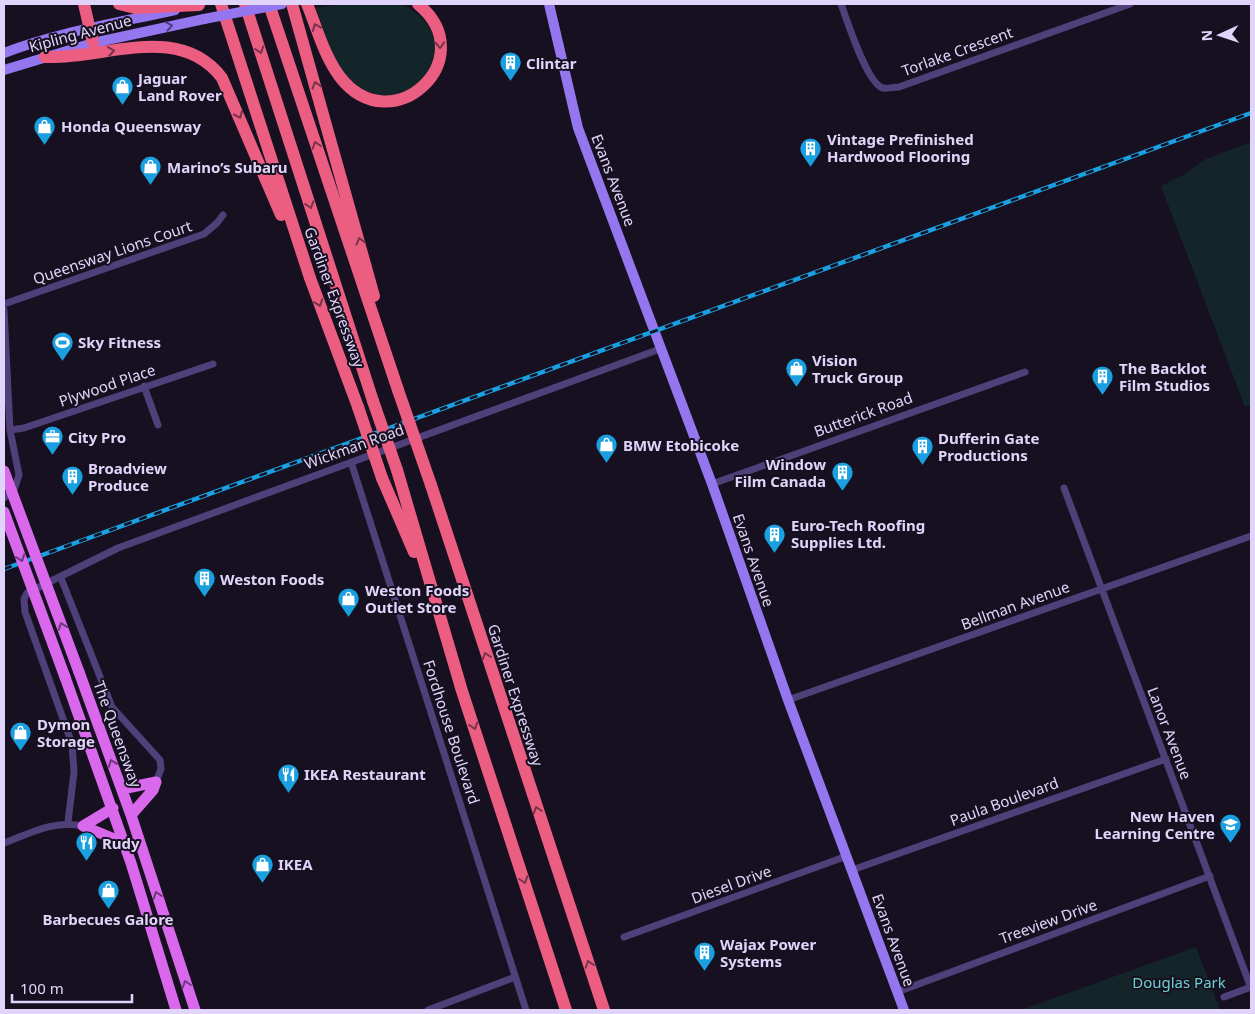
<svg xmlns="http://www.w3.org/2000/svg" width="1255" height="1014" font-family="'Noto Sans',sans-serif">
<rect width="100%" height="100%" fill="#161020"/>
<path fill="#142529" d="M341 4C355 4 390 0 402 4 408 6 416 13 421 17 467 64 391 134 342 71 329 54 324 28 316 8Z
M1251 142V405L1245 407 1161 186 1185 174 1206 159Z
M1196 947 1220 1010H1021Z"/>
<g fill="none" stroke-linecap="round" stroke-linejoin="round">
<path stroke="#4f407a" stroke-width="7" d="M841 4C847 20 867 84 883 88 887 89 894 87 899 87L1130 4
M4 304 204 234 217 223 223 215
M4 310 10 430 19 475 14 490 4 498
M144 386 158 425
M10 430 24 428 213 364
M351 462 526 1010
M712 484 1025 372
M1064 488 1251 988
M61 578 112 707 160 760 161 769 156 782
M788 700 1251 536
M68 822 74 772 72 744 25 612 24 599 27 593 118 548 660 349
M4 843C31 833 54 820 83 826
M852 870 1166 759
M624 937 847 856
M897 992 1210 876
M1224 997 1251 987
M428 1010 515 977"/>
<path stroke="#9476ef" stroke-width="10" d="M549 4 578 128 712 484 788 700 904 1010
M4 53C59 32 117 23 175 10
M4 70 93 43 204 19"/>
<path stroke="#d968ed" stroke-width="11" d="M79 672 131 815 195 1010
M65 677 131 863 176 1010
M122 789 156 782
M131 815 153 790 156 782
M83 826 124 843
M83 826 113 808"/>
<path stroke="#ec5d82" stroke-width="12" d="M84 4 93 43
M119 4 135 8 199 5
M221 4 310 278 358 407
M245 4 373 401
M269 4 398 390
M292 4 374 296
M307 4C317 28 324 56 340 77 392 144 484 58 418 4
M45 57C103 60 179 21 222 78L281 215
M397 470 462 691 566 1010
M382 478 414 552
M431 485 604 1010"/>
<defs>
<path id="rail" d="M4 569 1251 113"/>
</defs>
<use href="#rail" stroke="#1aa0e0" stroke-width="4.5"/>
<use href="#rail" stroke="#161020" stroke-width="2.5" stroke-dasharray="8" stroke-linecap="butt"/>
<path stroke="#9476ef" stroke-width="10" d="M204 19 282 4"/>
<path stroke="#d968ed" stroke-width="11" d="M4 471 79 672
M4 512 65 677"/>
<path stroke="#ec5d82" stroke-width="12" d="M398 390 431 485
M373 401 397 470
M358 407 382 478"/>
</g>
<defs><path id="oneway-chevron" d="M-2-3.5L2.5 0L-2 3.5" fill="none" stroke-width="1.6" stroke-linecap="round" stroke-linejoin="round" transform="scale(1.25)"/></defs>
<use stroke="#4f3e7d" href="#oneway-chevron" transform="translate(169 26) rotate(-11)"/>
<g stroke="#76334c">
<use href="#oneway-chevron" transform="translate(316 27) rotate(-112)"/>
<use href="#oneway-chevron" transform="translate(440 45) rotate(87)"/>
<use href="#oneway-chevron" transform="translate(260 50) rotate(72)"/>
<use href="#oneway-chevron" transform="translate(111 51) rotate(-9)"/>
<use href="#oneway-chevron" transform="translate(316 85) rotate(-106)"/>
<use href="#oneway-chevron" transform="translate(239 115) rotate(66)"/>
<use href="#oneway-chevron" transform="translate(316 145) rotate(-108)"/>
<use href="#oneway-chevron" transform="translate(310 205) rotate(72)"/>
<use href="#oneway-chevron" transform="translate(360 241) rotate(-105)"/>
<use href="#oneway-chevron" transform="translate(319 303) rotate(70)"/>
<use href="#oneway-chevron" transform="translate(486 656) rotate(-108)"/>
<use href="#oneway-chevron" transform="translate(474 726) rotate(72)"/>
<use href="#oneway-chevron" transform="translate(537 810) rotate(-108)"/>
<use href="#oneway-chevron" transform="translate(524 880) rotate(72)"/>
<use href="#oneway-chevron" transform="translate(589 964) rotate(-109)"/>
</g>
<g stroke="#6e387c">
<use href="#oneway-chevron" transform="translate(21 558) rotate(70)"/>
<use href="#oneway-chevron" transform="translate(62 626) rotate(-110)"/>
<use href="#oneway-chevron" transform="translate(112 763) rotate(-110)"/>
<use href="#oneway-chevron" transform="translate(157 895) rotate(-108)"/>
<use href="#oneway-chevron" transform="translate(186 984) rotate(-108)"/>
</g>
<defs>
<symbol id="building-pin" viewBox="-11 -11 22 30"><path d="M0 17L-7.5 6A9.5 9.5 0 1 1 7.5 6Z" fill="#1aa0e0" stroke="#161020"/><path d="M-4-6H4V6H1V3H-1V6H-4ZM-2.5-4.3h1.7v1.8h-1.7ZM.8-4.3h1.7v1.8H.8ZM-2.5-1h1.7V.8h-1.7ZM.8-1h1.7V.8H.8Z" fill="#fff"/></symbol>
<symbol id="shop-pin" viewBox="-11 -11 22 30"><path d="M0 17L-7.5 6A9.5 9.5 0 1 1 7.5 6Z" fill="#1aa0e0" stroke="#161020"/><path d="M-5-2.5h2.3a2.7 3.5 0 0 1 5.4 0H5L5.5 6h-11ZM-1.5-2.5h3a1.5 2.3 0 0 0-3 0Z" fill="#fff"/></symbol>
<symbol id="stadium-pin" viewBox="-11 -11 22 30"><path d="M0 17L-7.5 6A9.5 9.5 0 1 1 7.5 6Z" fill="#1aa0e0" stroke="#161020"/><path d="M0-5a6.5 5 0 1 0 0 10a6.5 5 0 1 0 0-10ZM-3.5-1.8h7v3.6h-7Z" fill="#fff"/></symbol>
<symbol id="office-pin" viewBox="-11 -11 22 30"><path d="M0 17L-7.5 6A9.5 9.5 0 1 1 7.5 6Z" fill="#1aa0e0" stroke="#161020"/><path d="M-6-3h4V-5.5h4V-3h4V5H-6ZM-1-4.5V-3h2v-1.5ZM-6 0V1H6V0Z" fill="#fff"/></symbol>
<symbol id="restaurant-pin" viewBox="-11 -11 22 30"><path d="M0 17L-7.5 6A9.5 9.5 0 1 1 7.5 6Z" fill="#1aa0e0" stroke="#161020"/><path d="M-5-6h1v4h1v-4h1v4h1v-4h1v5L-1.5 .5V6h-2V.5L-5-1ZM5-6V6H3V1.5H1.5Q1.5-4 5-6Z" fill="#fff"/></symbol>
<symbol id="school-pin" viewBox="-11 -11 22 30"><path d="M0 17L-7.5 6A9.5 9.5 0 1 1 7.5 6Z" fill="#1aa0e0" stroke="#161020"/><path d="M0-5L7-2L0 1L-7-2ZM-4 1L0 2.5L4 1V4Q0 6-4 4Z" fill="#fff"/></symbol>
</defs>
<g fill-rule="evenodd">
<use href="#building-pin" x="498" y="50" width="25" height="34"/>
<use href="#shop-pin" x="110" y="74" width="25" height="34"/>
<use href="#shop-pin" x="32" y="114" width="25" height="34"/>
<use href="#building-pin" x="798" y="136" width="25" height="34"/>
<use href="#shop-pin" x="138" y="154" width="25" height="34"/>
<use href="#stadium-pin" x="50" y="330" width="25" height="34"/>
<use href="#shop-pin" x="784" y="356" width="25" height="34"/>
<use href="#building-pin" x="1090" y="364" width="25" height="34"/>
<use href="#office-pin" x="40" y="424" width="25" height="34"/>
<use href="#shop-pin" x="594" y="432" width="25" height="34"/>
<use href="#building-pin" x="910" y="434" width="25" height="34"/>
<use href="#building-pin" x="830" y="460" width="25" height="34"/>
<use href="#building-pin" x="60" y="464" width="25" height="34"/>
<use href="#building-pin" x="762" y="522" width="25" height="34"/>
<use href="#building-pin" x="192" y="566" width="25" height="34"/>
<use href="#shop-pin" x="336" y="586" width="25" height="34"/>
<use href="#shop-pin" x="8" y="720" width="25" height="34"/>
<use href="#restaurant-pin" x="276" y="762" width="25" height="34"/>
<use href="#school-pin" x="1218" y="812" width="25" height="34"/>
<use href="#restaurant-pin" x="74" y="830" width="25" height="34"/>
<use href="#shop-pin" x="250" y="852" width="25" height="34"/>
<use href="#shop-pin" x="96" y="878" width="25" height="34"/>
<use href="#building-pin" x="692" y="940" width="25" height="34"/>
</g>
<g text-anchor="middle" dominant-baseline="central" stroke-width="4" stroke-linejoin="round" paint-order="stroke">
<g font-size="15" fill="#e1d4fa" stroke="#161020">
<text transform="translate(80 33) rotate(-15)">Kipling Avenue</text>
<text transform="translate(957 51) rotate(-20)">Torlake Crescent</text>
<text transform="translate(614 180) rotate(69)">Evans Avenue</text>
<text transform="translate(112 252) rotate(-19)">Queensway Lions Court</text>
<text transform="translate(335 297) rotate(70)">Gardiner Expressway</text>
<text transform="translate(107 385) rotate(-19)">Plywood Place</text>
<text transform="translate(863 414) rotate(-20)">Butterick Road</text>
<text transform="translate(354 446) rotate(-20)">Wickman Road</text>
<text transform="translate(754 560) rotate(71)">Evans Avenue</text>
<text transform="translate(1015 605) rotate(-20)">Bellman Avenue</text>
<text transform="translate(516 695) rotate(72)">Gardiner Expressway</text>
<text transform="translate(452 732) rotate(72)">Fordhouse Boulevard</text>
<text transform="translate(1170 733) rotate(69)">Lanor Avenue</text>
<text transform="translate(118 734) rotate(70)">The Queensway</text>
<text transform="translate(1004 801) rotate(-20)">Paula Boulevard</text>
<text transform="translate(731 884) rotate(-20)">Diesel Drive</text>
<text transform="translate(1048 921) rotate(-20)">Treeview Drive</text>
<text transform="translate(894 940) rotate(70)">Evans Avenue</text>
</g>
<g font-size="15" font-weight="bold" fill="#e1d4fa" stroke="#161020" text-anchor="start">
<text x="526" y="63">Clintar</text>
<text x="138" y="78">Jaguar<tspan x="138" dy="17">Land Rover</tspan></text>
<text x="61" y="126">Honda Queensway</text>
<text x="827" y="139">Vintage Prefinished<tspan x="827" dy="17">Hardwood Flooring</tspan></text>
<text x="167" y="167">Marino’s Subaru</text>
<text x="78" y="342">Sky Fitness</text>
<text x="812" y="360">Vision<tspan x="812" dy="17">Truck Group</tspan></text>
<text x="1119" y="368">The Backlot<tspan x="1119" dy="17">Film Studios</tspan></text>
<text x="68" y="437">City Pro</text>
<text x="938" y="438">Dufferin Gate<tspan x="938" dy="17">Productions</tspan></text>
<text x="623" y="445">BMW Etobicoke</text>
<text x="826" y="464" text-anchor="end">Window<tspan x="826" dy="17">Film Canada</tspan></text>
<text x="88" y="468">Broadview<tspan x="88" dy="17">Produce</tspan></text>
<text x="791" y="525">Euro-Tech Roofing<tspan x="791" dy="17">Supplies Ltd.</tspan></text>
<text x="220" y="579">Weston Foods</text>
<text x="365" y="590">Weston Foods<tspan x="365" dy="17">Outlet Store</tspan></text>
<text x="37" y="724">Dymon<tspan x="37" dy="17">Storage</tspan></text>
<text x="304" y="774">IKEA Restaurant</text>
<text x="1215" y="816" text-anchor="end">New Haven<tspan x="1215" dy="17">Learning Centre</tspan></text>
<text x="102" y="843">Rudy</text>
<text x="278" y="864">IKEA</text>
<text x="108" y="919" text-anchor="middle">Barbecues Galore</text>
<text x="720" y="944">Wajax Power<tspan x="720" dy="17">Systems</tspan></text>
</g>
<g font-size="15" fill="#69d1cf" stroke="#161020">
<text x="1179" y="982">Douglas Park</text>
</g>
</g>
<rect width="1255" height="1014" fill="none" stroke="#e1d4fa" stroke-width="10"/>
<g transform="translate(1220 35) rotate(267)" stroke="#161020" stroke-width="4" paint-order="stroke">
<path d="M0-4L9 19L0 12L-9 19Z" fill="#e1d4fa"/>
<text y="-8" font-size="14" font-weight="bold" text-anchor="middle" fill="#e1d4fa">N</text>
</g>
<path d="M12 994v8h120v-8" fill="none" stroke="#e1d4fa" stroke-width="2.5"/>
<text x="20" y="994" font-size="15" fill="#e1d4fa" stroke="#161020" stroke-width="4" paint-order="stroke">100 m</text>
</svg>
